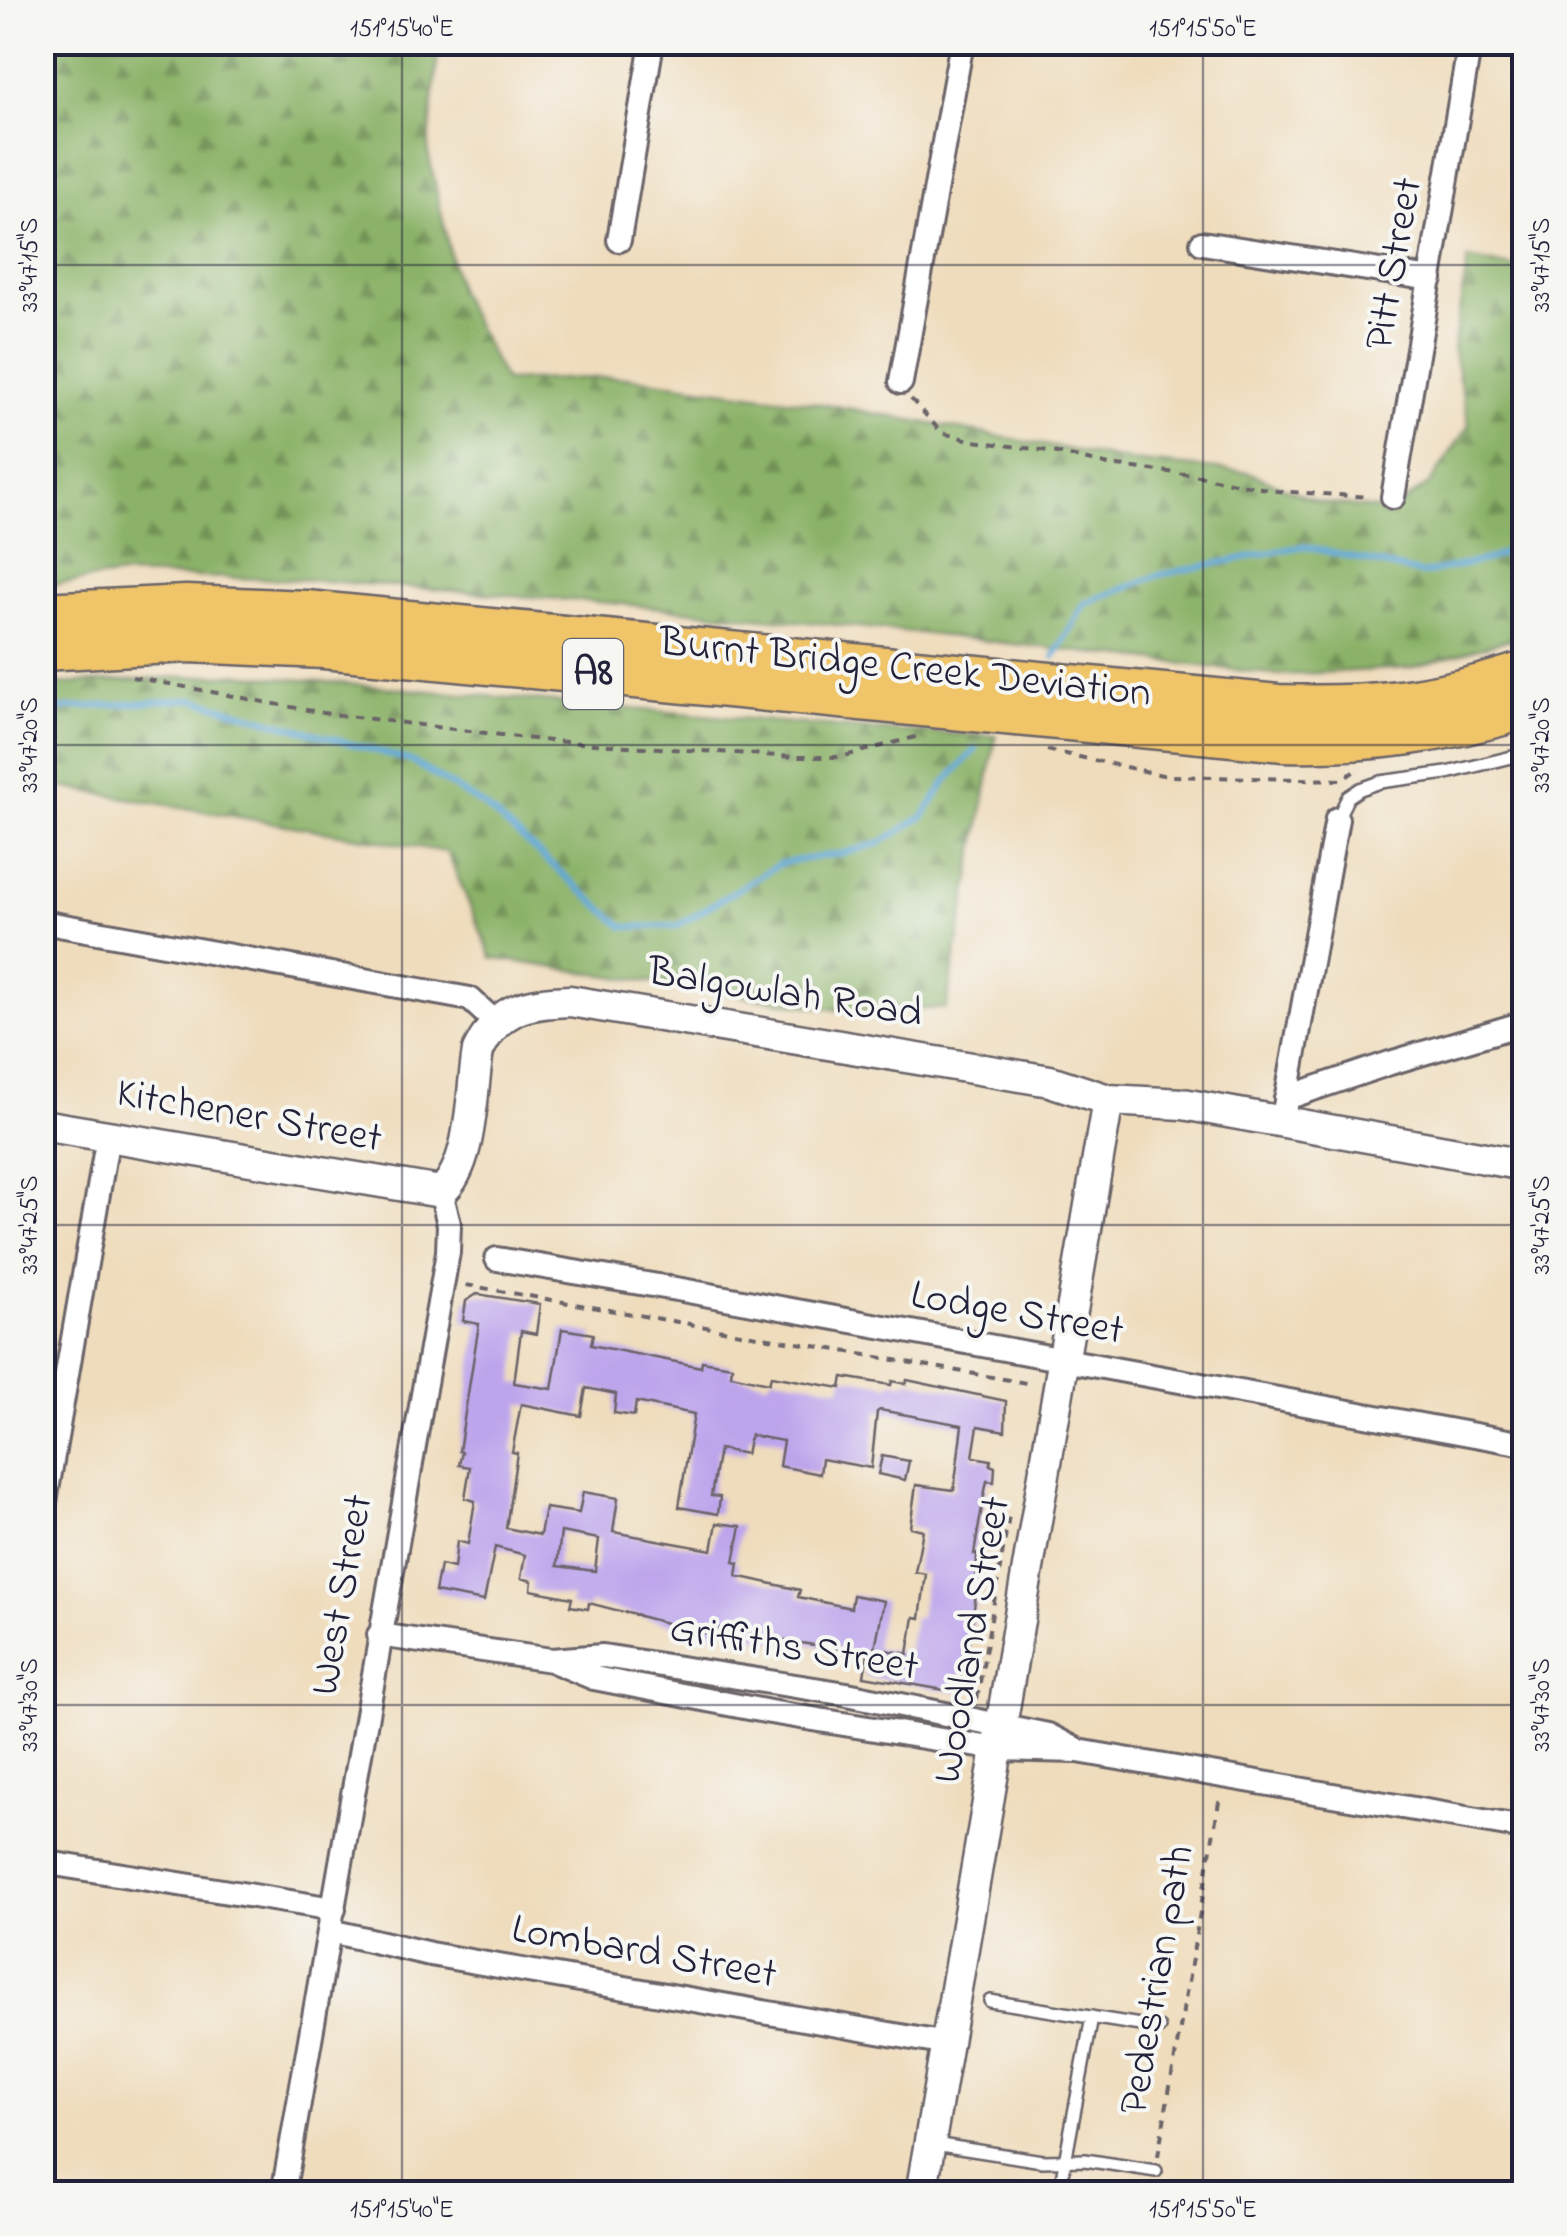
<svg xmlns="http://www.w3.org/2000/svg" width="1567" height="2236" font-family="'Indie Flower',sans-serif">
<defs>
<pattern id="forest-firs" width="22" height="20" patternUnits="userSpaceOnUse" patternTransform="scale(2.5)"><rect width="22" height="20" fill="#8bb267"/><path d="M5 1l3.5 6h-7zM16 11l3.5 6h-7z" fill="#719056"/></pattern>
</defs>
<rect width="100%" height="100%" fill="#f6f6f2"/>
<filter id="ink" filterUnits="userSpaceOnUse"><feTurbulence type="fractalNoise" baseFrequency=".01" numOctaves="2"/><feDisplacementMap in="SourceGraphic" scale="20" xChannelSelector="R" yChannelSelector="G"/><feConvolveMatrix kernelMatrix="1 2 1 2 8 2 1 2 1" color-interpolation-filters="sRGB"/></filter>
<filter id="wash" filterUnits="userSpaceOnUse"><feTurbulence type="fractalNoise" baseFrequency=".0048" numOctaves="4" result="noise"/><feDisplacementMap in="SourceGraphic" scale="40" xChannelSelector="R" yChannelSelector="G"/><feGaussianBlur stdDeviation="2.25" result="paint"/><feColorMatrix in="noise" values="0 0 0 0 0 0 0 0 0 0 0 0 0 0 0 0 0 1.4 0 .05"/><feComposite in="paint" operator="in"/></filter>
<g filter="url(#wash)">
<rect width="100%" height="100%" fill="#efdcbc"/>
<path fill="url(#forest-firs)" stroke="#566a51" stroke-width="2.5" d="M43 43H439L428 152 458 291 505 381 626 377 830 405 1130 461 1248 472 1318 502 1392 511 1430 483 1469 425 1453 348 1468 259 1524 269V635L1411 668 1280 675 910 632 611 603 313 580 122 575 43 586V449L58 445 64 400 43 367Z
M236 674 872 730 996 736 946 1008 851 1012 492 958 447 852 43 784V685Z"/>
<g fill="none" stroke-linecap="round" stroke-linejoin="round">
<path stroke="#5ca5d4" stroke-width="6" d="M1524 373 1519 379 1524 409
M1054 657 1085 603 1159 575 1303 546 1422 574 1487 560 1524 544
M42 710 194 699 411 761 484 806 624 927 677 926 781 863 844 853 880 843 924 816 947 780 976 749"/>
</g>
<g id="blocks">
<path fill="#bda5ec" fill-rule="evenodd" d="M477 1294 540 1304 536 1334 521 1331 514 1383 552 1389 562 1329 593 1334 591 1345 701 1367 702 1361 732 1366 731 1375 769 1383 771 1376 841 1388 843 1377 891 1385 892 1381 906 1384 907 1380 1006 1401 1005 1431 978 1426 973 1457 991 1460 990 1465 995 1467 994 1482 987 1481 983 1501 974 1554H977L976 1594 967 1656 956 1692 864 1676 868 1653 774 1639V1642L754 1637 755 1634 720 1628 717 1635 697 1631 589 1603 588 1609 570 1606 572 1598 531 1590 532 1581 521 1578 525 1555 495 1547 484 1601 435 1592 440 1565 454 1568 457 1541 468 1544 475 1501 465 1498 470 1467 459 1465 462 1452 459 1451 479 1324 463 1321 466 1301ZM586 1388 616 1394 614 1413 634 1416 636 1402 694 1414 679 1507 718 1514 720 1497 711 1496 719 1449 746 1454 750 1435 783 1441 779 1466 820 1474 822 1459 871 1468 877 1412 880 1410 962 1425 954 1490 916 1485 910 1527 923 1530 915 1572 926 1574 920 1618 914 1617 908 1654 875 1648 884 1601 853 1595 851 1608 798 1597 800 1590 737 1576 739 1563 734 1562 741 1526 717 1523 712 1550 613 1532 618 1498 583 1492 579 1513 545 1508 540 1535 506 1528 517 1453 512 1452 521 1404 581 1416ZM561 1532 599 1539 595 1571 557 1566Z
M882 1456 909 1461 905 1480 878 1474Z"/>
</g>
</g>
<g filter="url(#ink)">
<use href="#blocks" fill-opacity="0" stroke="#6a6368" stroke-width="2.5"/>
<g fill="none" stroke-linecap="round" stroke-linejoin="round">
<defs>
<path id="service" d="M1337 819 1348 797 1360 789 1380 782 1447 773 1524 754
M990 2001 1159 2028
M934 2144 1042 2161 1085 2160 1156 2171
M1059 2194 1092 2017"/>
<path id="minor" d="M619 240 652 42
M1202 243 1431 279
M901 382 962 42
M1393 497 1470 42
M42 922 470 999 495 1022
M1286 1098 1390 1063 1524 1023
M1282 1123 1337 819
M497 1259 682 1290 1524 1444
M42 1519 108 1136
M379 1635 551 1660 603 1656 847 1694 1048 1735 1075 1749
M551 1660 594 1678 770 1712 997 1749 1078 1751 1524 1828
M42 1862 334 1909
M330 1931 430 1954 947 2044
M283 2194 448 1252 449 1224 441 1192"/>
<path id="tertiary" d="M42 1125 441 1192C473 1165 471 1091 478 1051 499 1007 525 1003 570 1001L1050 1081 1108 1100 1183 1104 1524 1165
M921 2194 1108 1100"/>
<path id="trunk" d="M42 613 186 606 306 611 1278 705C1370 708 1437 701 1524 672
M42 650 189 642 324 648 1284 741C1369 743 1442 733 1524 709"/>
</defs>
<use href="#service" stroke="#6a6368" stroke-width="16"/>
<use href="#minor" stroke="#6a6368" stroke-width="28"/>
<use href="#tertiary" stroke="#6a6368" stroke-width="35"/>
<use href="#trunk" stroke="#6a6368" stroke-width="45"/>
<path stroke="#6a6368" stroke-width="4" stroke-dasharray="8 8" stroke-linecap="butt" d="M911 399 942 433 974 441 1049 451 1109 465 1193 475 1277 491 1370 497
M132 677 323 713 550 741 795 757H841L919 736
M1047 750 1167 776 1342 780 1356 770
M466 1285 1032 1384
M977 1699 1009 1516
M1158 2156 1220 1796"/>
<use href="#service" stroke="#fff" stroke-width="11"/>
<use href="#minor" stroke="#fff" stroke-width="22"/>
<use href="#tertiary" stroke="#fff" stroke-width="30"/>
<use href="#trunk" stroke="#f0c469" stroke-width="40"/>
</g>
</g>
<path fill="none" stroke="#22223b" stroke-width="2.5" stroke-opacity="0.45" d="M402 42V2194M1203 42V2194M42 265H1524M42 745H1524M42 1225H1524M42 1705H1524M42 2185H1524"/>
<g text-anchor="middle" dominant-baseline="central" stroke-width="8" stroke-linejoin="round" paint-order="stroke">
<rect fill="#f6f6f2" stroke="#626272" stroke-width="2.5" x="563" y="639" width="60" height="70" rx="8"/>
<g font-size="40" font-weight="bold" fill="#22223b">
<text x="593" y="674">A8</text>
</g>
<g font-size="42" fill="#22223b" stroke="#f6f6f2">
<text transform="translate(1395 264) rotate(-80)">Pitt Street</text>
<text transform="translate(905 669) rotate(6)">Burnt Bridge Creek Deviation</text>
<text transform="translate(785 994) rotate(9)">Balgowlah Road</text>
<text transform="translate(249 1117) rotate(10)">Kitchener Street</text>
<text transform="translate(1017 1314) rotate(10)">Lodge Street</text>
<text transform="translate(343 1595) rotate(-80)">West Street</text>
<text transform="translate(973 1640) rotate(-80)">Woodland Street</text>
<text transform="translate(794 1649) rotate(9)">Griffiths Street</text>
<text transform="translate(644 1953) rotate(10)">Lombard Street</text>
<text transform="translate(1158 1980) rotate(-80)">Pedestrian path</text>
</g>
</g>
<rect width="1567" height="2236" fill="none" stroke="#f6f6f2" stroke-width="110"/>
<rect x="55" y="55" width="1457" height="2126" fill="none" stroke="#22223b" stroke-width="4"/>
<g font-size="25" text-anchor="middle" fill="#22223b">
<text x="402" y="36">151°15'40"E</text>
<text x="1203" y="36">151°15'50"E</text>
<text transform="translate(28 265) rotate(-90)" y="9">33°47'15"S</text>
<text transform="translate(1540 265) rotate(-90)" y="9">33°47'15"S</text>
<text transform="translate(28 745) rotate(-90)" y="9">33°47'20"S</text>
<text transform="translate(1540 745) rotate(-90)" y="9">33°47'20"S</text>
<text transform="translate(28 1225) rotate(-90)" y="9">33°47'25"S</text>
<text transform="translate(1540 1225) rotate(-90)" y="9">33°47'25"S</text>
<text transform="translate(28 1705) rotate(-90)" y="9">33°47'30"S</text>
<text transform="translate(1540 1705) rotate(-90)" y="9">33°47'30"S</text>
<text x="402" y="2217">151°15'40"E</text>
<text x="1203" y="2217">151°15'50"E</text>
</g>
</svg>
